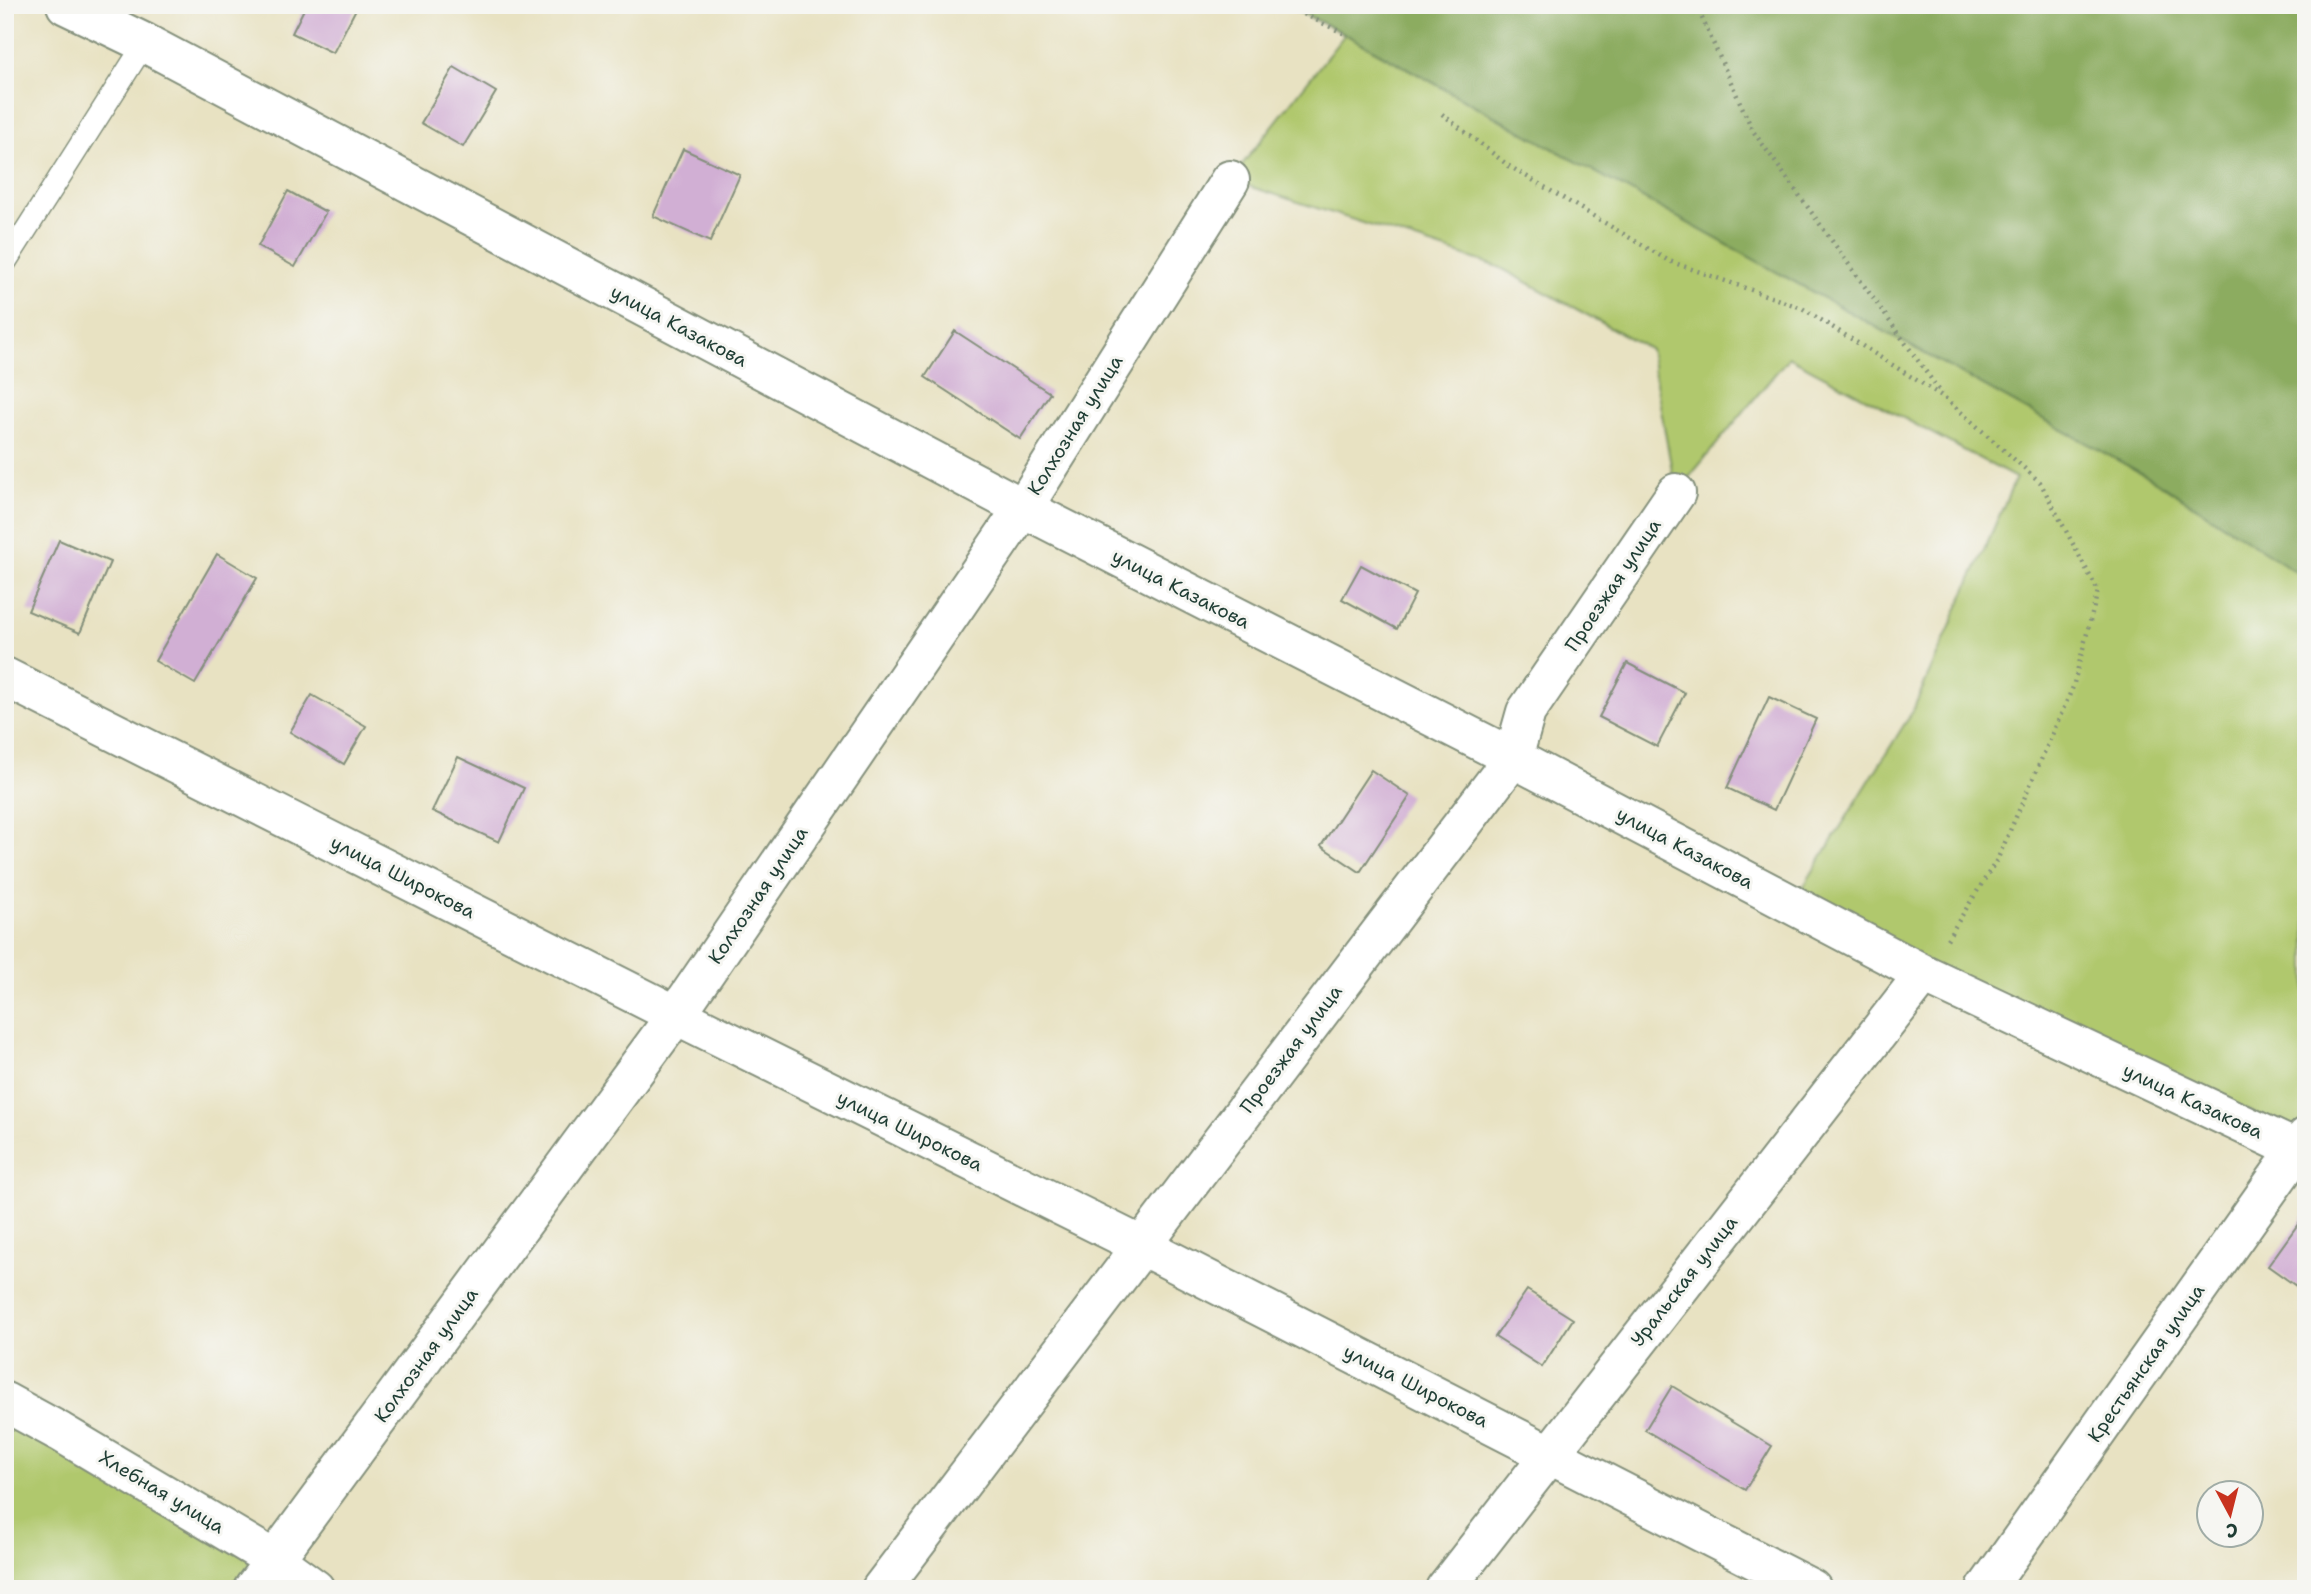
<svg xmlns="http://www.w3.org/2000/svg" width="2311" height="1594" font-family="'Shantell Sans',sans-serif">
<rect width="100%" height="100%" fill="#f6f6f2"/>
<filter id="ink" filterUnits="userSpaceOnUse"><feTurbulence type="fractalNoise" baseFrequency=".0143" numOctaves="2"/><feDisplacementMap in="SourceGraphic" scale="14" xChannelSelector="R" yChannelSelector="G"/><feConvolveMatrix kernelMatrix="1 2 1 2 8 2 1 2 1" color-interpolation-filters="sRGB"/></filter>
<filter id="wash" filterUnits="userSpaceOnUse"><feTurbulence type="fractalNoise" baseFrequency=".00686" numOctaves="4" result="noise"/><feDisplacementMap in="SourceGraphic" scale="28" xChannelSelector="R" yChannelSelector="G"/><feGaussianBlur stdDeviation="1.57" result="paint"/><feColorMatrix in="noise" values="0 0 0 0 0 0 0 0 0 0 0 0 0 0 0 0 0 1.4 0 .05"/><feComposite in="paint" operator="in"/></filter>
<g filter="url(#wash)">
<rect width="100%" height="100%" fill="#e8e2c2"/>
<path fill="#b0c86d" stroke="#688250" stroke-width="2" d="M1345 34 2154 480 2306 578V1137L1792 905 1912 712 2016 478 1789 357 1676 493 1650 349 1499 267 1230 180Z
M5 1402 275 1560 253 1589H5Z"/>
<path fill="#8cac60" stroke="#56744a" stroke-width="2" d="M1285 5H2306V578L2154 480 1345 34Z"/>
<g id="blocks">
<path fill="#d1afd4" d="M306 5H358L333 53 292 33Z
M454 67 496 92 463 147 421 123Z
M683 149 740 175 710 242 653 216Z
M288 191 326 212 295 267 258 246Z
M955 331 1050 393 1020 439 925 377Z
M59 540 110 562 80 633 28 611Z
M217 554 257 578 195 684 155 661Z
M1361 565 1415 594 1397 629 1342 599Z
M1627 663 1685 693 1657 747 1599 717Z
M312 695 366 726 344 764 290 732Z
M1769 697 1816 719 1774 810 1727 788Z
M458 757 524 788 499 842 432 811Z
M1371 770 1410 796 1360 872 1321 846Z
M2306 1213V1287L2303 1291 2268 1266Z
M1527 1290 1573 1319 1542 1367 1495 1337Z
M1672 1386 1772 1446 1745 1490 1645 1430Z"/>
</g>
</g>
<g filter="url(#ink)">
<use href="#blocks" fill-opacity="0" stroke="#84907b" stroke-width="2"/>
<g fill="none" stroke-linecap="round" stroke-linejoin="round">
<defs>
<path id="service" d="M5 263 145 43"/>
<path id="minor" d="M66 5 145 43 1023 508 1513 758 1924 974 2306 1154
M5 677 676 1015 1142 1246 1812 1589
M253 1589 676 1015 1023 508 1230 180
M881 1589 1513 758 1526 712 1676 493
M1445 1589 1924 974
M1986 1589 2306 1137"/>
<path id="tertiary" d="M5 1402 60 1432 275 1560 315 1589"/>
</defs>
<use href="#service" stroke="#84907b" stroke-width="24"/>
<use href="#minor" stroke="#84907b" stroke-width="42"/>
<use href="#tertiary" stroke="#84907b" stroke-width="42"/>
<path stroke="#84907b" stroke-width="4.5" stroke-dasharray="2 5" stroke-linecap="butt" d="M1285 5 1345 34
M1696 5 1753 131 1942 394
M1442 114 1509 166 1669 261 1802 308 1945 398 2040 482 2098 591 2073 687 1998 858 1946 941"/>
<use href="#service" stroke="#fff" stroke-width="21"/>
<use href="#minor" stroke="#fff" stroke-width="38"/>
<use href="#tertiary" stroke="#fff" stroke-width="38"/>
</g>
</g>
<g text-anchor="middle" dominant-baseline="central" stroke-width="6" stroke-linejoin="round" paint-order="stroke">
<g font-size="19" fill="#1f3d34" stroke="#f6f6f2">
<text transform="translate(679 326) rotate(28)">улица Казакова</text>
<text transform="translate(1075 425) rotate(-58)">Колхозная улица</text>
<text transform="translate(1613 585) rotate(-56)">Проезжая улица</text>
<text transform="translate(1181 589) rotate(27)">улица Казакова</text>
<text transform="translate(1685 848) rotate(28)">улица Казакова</text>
<text transform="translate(403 877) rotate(27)">улица Широкова</text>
<text transform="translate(758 895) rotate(-56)">Колхозная улица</text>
<text transform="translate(1291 1049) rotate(-53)">Проезжая улица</text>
<text transform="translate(2193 1101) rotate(25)">улица Казакова</text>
<text transform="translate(910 1131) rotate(26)">улица Широкова</text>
<text transform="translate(1684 1281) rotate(-52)">Уральская улица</text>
<text transform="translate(426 1355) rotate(-54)">Колхозная улица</text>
<text transform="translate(2146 1363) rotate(-55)">Крестьянская улица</text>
<text transform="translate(1416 1386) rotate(27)">улица Широкова</text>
<text transform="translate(162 1492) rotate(31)">Хлебная улица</text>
</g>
</g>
<rect width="2311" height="1594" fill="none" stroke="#f6f6f2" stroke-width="28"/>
<g transform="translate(2230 1514) rotate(173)"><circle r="33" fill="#f6f6f2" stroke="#a0aca6" stroke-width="2"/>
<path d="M0-5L12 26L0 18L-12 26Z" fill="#c8321e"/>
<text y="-10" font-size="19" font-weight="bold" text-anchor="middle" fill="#1f3d34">С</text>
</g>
</svg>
